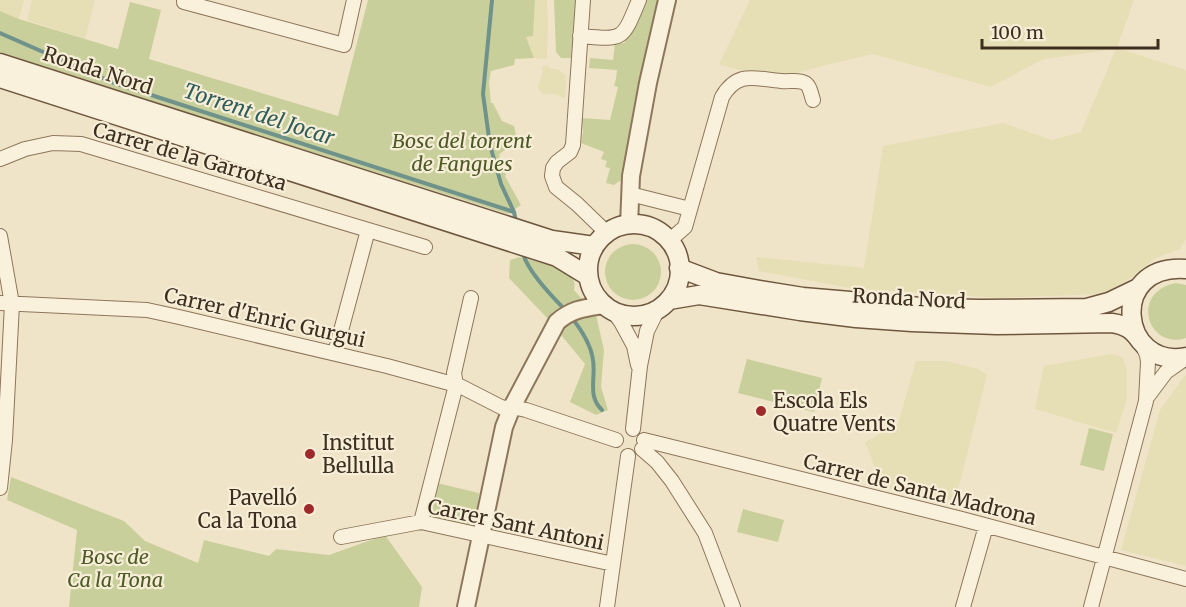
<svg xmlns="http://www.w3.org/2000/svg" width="1186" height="607" font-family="Merriweather,serif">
<rect width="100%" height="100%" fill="#f0e4c8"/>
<path fill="#e6deb5" d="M0 0H24L19 19 0 11Z
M32 0H95L85 39 27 20Z
M535 0H547L548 25 547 59 534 58 526 37 533 36Z
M750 0H1134L1117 48 1186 70V239L1180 249 1154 259 1136 275 1103 294 999 298 850 288 759 271 756 257 864 268 883 146 1003 123 1052 140 1081 132 1116 49 1044 59 991 87 873 54 822 66 773 80 719 64Z
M547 66 550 68 559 70 565 75 566 85 565 98 554 94H544L540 92 538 86 543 72 541 67Z
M1111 354 1122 357 1127 370V399L1116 433 1035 409 1044 366Z
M916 361H946L978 369 987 375 959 486 951 499 939 504 882 486 865 442 898 424Z
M1186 374V566L1121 550 1160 410Z"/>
<path fill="#c9cf9b" d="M368 0H535L533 36 526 37 534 58 515 59 514 65 491 71 489 82 491 103H493L502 121 514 126 517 140 501 153 499 155 506 175 505 176 521 205 508 214 267 138 0 52V11L19 19 118 49 130 2 161 10 149 59 338 116Z
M554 0H576L571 58H561L556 52Z
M645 0H658C643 59 633 118 624 178L614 185 606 183 610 168 605 167 607 161 601 159 604 152 581 143 583 131 581 118 610 120 618 87 614 86 616 79 617 70 589 68 590 58 613 60 615 43H624L634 27Z
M605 272a28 28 0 1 1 56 0a28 28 0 1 1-56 0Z
M520 257C533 261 563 267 571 276 575 281 575 285 574 290L596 315 604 350 601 387 608 410 596 415 570 402 585 364 547 318 509 278 510 260Z
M1176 283 1186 285V338C1148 351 1129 292 1176 283Z
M747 359 822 378 814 412 738 393Z
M1089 428 1113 434 1104 471 1080 465Z
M11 477 124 521 145 541 198 563 204 540 269 556 276 549 329 555 385 535 422 587 419 607H69L77 530 7 500Z
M437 483 479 493 475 529 426 520Z
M743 509 784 520 778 542 737 532Z"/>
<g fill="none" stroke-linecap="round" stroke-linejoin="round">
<path stroke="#6f938a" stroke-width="4" d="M492 0 483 94 490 145 501 184 514 212 516 222
M0 33 114 83 514 212
M523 253C527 271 553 297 566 311
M571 317C580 328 591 345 593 360 596 378 587 396 602 410"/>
<defs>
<path id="minor" d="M184 0V2L344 45 354 0
M583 0 573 145 570 152 557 162 553 168 552 176 556 187 577 204 606 232
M580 36C624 40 622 41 639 0
M0 159 25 149 53 143 81 144 425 247
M630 194 690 209
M0 236 12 304 5 440 0 488
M669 241 685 227 722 97C738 70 755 79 781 81 789 82 798 79 805 83 810 86 811 94 813 100
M0 303 147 310 179 317 387 366 460 386 503 408 512 407 526 410 616 440
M613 311 621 322 634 346 638 365
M335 353 368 230
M1148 396 1166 372 1186 358
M633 429 640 366 647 331 658 309
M644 440 962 519 1186 579
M642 449 657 462 672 481 705 533 733 607
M421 522 456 385 454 373 471 298
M341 537 421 522 613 564
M607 607 628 456
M963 607 986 526
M1091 607 1146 401 1148 362 1147 355 1141 342"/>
<path id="tertiary" d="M629 225 631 176 648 83 667 0
M466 607 504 427 512 407 557 322C572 309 584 308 604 305"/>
<path id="secondary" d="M0 63 552 240 594 246
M0 78 557 257 588 276
M588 270a46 46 0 1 1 92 0a46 46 0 1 1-92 0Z
M679 268 716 282 760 290 803 297 932 308 981 309 1087 308 1109 302 1138 288
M1186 269C1107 263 1120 370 1186 357
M669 300 699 295 800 311 856 318 912 322 997 325 1112 323C1126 325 1133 330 1141 342"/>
</defs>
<use href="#minor" stroke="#8d765c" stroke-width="16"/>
<use href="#tertiary" stroke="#8d765c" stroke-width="20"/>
<use href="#secondary" stroke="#6f573f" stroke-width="21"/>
<use href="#minor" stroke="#faf1dc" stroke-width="14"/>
<use href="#tertiary" stroke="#faf1dc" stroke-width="16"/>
<use href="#secondary" stroke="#faf1dc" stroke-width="18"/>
</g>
<g fill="#9e2a2b" stroke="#f7eed8" stroke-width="2">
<circle cx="761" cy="411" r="6"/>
<circle cx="310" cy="454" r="6"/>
<circle cx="309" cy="509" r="6"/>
</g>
<g text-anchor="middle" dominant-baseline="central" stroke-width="4.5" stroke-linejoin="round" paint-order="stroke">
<g font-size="20" fill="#3d2e20" stroke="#f7eed8">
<text transform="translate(98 70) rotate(18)">Ronda Nord</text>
<text transform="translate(190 156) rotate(16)">Carrer de la Garrotxa</text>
<text transform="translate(909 298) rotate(3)">Ronda Nord</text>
<text transform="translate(265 317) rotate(13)">Carrer d'Enric Gurgui</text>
<text transform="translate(920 489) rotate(14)">Carrer de Santa Madrona</text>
<text transform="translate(516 524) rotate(12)">Carrer Sant Antoni</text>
</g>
<g font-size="20" font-style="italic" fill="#4d5a26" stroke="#f7eed8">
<text x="462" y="140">Bosc del torrent<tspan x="462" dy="23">de Fangues</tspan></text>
<text x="115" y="556">Bosc de<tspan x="115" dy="23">Ca la Tona</tspan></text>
</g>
<g font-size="20" fill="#3d2e20" stroke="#f7eed8" text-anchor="start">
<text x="773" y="400">Escola Els<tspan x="773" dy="23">Quatre Vents</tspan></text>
<text x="322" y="442">Institut<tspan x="322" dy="23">Bellulla</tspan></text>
<text x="297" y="497" text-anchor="end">Pavelló<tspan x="297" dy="23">Ca la Tona</tspan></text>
</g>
<g font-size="21" font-style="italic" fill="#2f5d5a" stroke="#f7eed8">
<text transform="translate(259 114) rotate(18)">Torrent del Jocar</text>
</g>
</g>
<path d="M982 39v9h176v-9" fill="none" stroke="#3d2e20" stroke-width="3"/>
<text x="991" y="39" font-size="18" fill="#3d2e20" stroke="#f7eed8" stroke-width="4.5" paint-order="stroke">100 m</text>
</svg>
